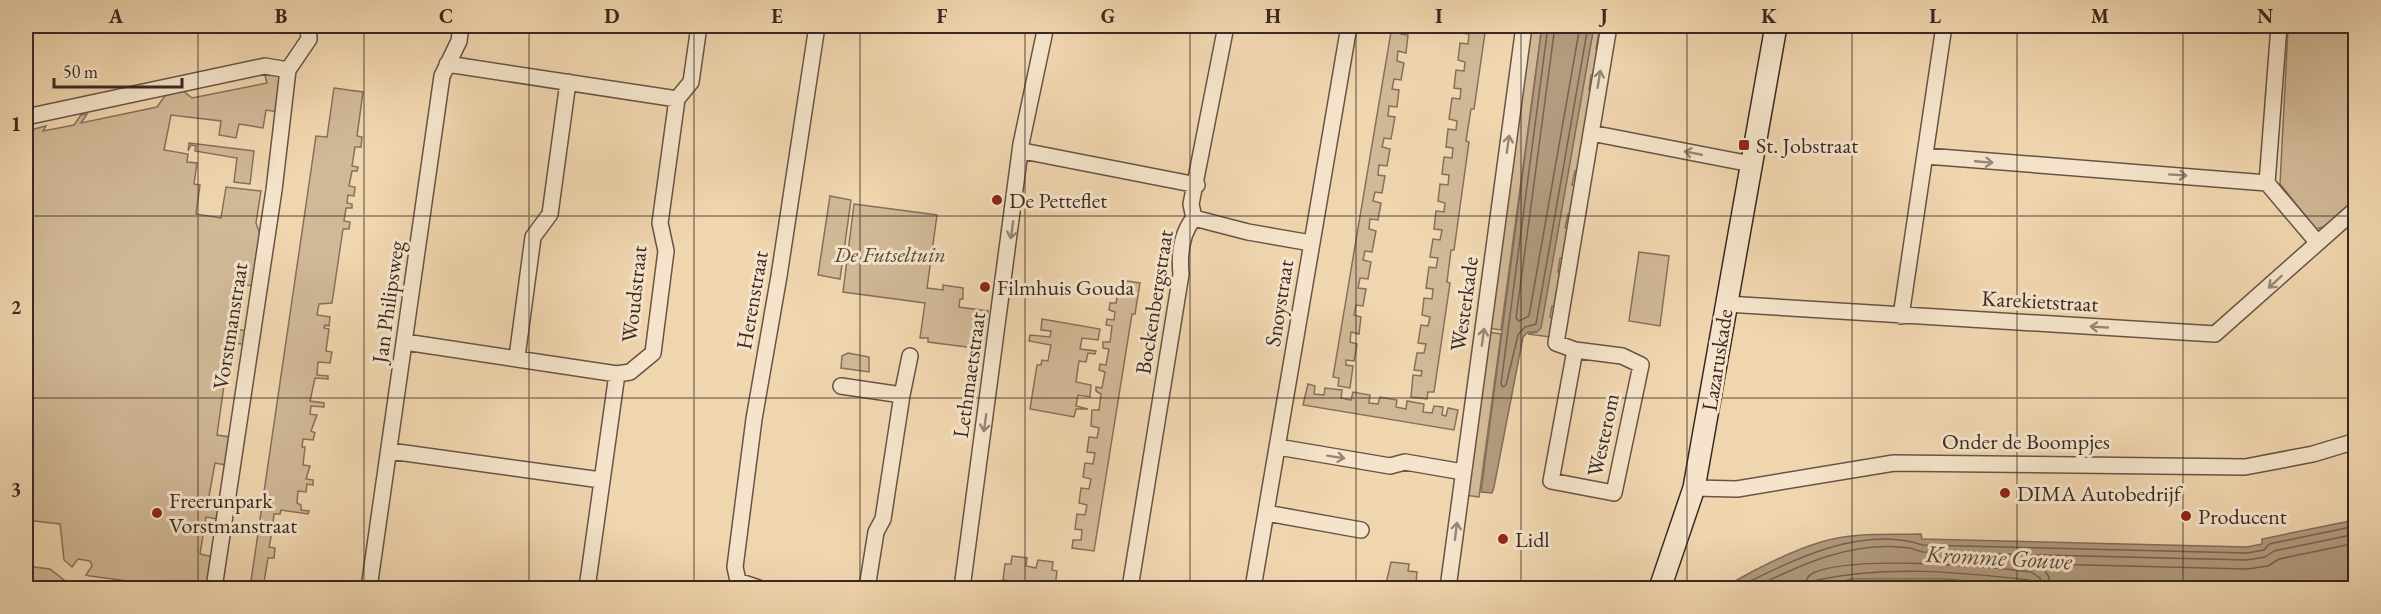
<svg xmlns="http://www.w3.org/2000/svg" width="2381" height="614" font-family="'EB Garamond',serif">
<rect width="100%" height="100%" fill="#f0d6af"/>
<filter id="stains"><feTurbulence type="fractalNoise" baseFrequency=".00333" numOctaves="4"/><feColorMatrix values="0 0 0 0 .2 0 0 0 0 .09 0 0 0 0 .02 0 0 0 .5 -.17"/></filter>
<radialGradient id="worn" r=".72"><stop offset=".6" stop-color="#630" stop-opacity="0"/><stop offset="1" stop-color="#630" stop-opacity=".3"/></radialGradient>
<path fill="#d1b997" stroke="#85715c" stroke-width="1.5" d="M1392 26H1402L1401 34 1408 35 1406 53 1398 51 1397 61 1404 63 1401 80 1394 79 1392 89 1399 90 1397 107 1389 106 1388 116 1395 117 1391 139 1384 138 1382 147 1390 149 1387 166 1379 165 1378 175 1385 176 1382 193 1375 192 1373 201 1381 203 1378 220 1370 219 1369 229 1376 231 1372 252 1365 251 1363 260 1371 262 1368 279 1360 278 1358 288 1366 289 1363 306 1356 305 1354 315 1361 317 1359 334 1351 332 1350 342 1357 344 1354 361 1346 360V365L1353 366 1350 388 1338 386 1339 378 1333 377Z
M1463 26H1486L1474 109H1471L1466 141 1469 142 1454 250H1451L1447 282 1450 283 1434 392H1428L1427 399 1411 397 1413 375 1421 376 1422 371 1414 370 1417 353H1424L1426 344 1418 343 1421 325 1428 326 1430 317 1422 315 1424 298 1432 299 1433 289 1426 288 1429 267 1436 268 1438 258 1430 257 1433 239 1440 240 1442 230 1434 229 1436 211 1444 212 1445 203 1438 201 1440 184 1448 185 1449 175 1442 174 1444 157 1452 158 1453 148 1446 147 1448 129 1456 130 1457 121 1449 119 1452 98 1460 99 1461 89 1454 88 1456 70 1464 71 1465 62 1458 60 1460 43 1468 44 1469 34 1461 33Z
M1531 26H1542L1501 330 1488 328Z
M1594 26H1600L1596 49 1599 50 1595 75H1591L1589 90 1593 91 1579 171H1575L1572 185 1576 186 1572 214H1568L1565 228 1569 229 1564 258H1560L1558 272 1562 273 1556 306H1552L1550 317 1554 319 1550 337 1528 334 1537 332Z
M2288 29 2355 33V200L2327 226 2316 229 2280 184Z
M264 72 277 75 281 79 278 112 266 110 263 128 239 124 236 138 219 135 221 121 171 115 164 150 188 154 187 162 197 163 194 184 200 185 196 214 221 218 226 187 261 191 256 223 260 234 253 286 242 284 233 328 246 331 243 344 230 343 217 435 230 437 226 465 215 463 207 507 219 509 217 519 206 517 200 554 213 557 207 588H181L90 576 86 575 92 566 90 561 78 559 72 567 64 560 60 524 26 520V131L46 126 43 131 74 125 81 115 87 114 81 123 157 107 167 93 182 90 192 98 267 83Z
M334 88 363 92 357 136 362 137 361 147H355L352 166 358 167 357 171H352L349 186 355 187 354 196 348 195 347 203 352 204V208H346L344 221 350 222 349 229H343L332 303 319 304 317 315 330 317 329 326 325 325 324 328 329 329 326 351 332 352 330 363 318 362 317 375 328 376V379L315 378 310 401 324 403V407L311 406 310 414 317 415 311 431 315 433 313 440 303 439 302 447H305L303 465 310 466 306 479 313 480V485L307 484 306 492 298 491 297 503 301 505V510L309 511 308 514 281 510 280 514H274L273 522 278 523 277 532H272L269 547 275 548 274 558H268L263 588H250L316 136 327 137Z
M189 143 254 151 250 184 234 182 237 158 195 151 196 146 191 145 188 151Z
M830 196 851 200 840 279 818 275Z
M854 204 937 215 927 288 943 290V285L963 288V299H960L959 307 988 311 982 349 928 342V338H920L925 303 843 292Z
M1639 252 1669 256 1660 326 1629 321Z
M1120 280 1140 283 1135 314H1132L1094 551 1072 548 1073 540H1081L1082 530 1075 529 1077 514 1085 515 1087 505 1079 503 1081 488 1089 489 1091 479 1083 477 1085 463 1093 464 1095 453 1087 452 1089 437 1097 438 1099 428 1091 426 1092 410H1099L1101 394 1096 391V387L1102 388 1105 372 1099 370 1100 364 1106 365 1109 349 1103 348V342H1110L1112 326 1106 325 1107 319 1114 320 1115 312 1109 310 1110 303H1116Z
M1042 319 1100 329 1098 340 1082 338 1080 349 1096 351 1095 354 1088 353 1086 362 1079 361 1076 382 1091 385 1090 397 1078 395 1076 406 1088 409H1076L1074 417 1030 409 1037 365H1041L1042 360 1048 361 1051 345 1029 341 1030 335 1050 337 1051 331 1041 330Z
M1488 332 1501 334 1479 497 1465 495Z
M848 353 869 357V372L841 368 842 356Z
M1308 384 1315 386 1314 394 1324 395 1325 388 1342 390 1341 398 1351 400 1353 392 1370 395 1369 403 1378 404 1380 397 1397 400 1396 407 1406 409 1407 401 1424 404 1423 412 1432 413 1434 406 1443 407 1442 415 1446 416 1448 408 1458 410 1454 430 1303 405Z
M1012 556 1027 558 1026 566 1036 568 1038 560 1053 562 1052 570 1057 571 1055 587 1003 580 1005 564H1011Z
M1391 562 1409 564 1408 571 1417 572 1416 583 1406 581 1405 588H1385Z
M26 566 50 569 74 588H26Z"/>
<path fill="#b29b7f" stroke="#826d5a" stroke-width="1.5" d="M1542 26H1594L1541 328 1537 332H1528L1523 337 1494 487 1492 493 1481 492Z
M2355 520V582L2334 588H2057L1944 579H1852L1810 588H1723C1752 571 1788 552 1821 542 1854 532 1889 535 1921 534L1922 539 2247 547 2262 544V539Z"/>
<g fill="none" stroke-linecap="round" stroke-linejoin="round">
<path stroke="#766250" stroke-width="1.5" d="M1548 26 1501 384 1503 387 1506 385 1518 335 1525 327 1536 324 1588 26
M1555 26 1516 318 1519 321 1529 316 1580 26
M1736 588C1792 561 1860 524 1923 545L2247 553 2264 550 2269 544 2356 526
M1753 588C1802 564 1853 540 1910 548 1914 549 1918 551 1923 552L2247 560 2265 557 2274 551 2356 534
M1805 588C1805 582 1807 576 1813 573 1853 555 1985 566 2031 572L2040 578 2042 588
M1812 588 1817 580C1886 565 1959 572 2029 580L2034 583 2035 588
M2051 588 2049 577 2043 568 2045 564 2247 569 2268 566 2279 559 2356 543"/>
<defs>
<path id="minor" d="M2279 26 2267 183 2317 242
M447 64 677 99
M288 70 309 39 308 26
M26 117 265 66 288 70
M1591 133 1751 164
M1023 151 1197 185
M1926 156 2267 183
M1194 218 1248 232 1311 243
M1726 304 2215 334 2356 209
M1901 316 1944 26
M405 342 617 374
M1575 350 1622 356 1641 365 1614 493 1551 481Z
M1575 350 1556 343 1609 26
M517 357 533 237 550 214 568 82
M841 386 902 395 883 519 876 532 867 588
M902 395 910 356
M1278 447 1390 466 1405 462 1463 472
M390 451 601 480
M1694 488 1737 489 1894 463 2245 467 2313 454 2356 441
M1266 513 1361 530
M738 581 735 567 754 419 779 276 817 26
M738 581 759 588
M214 588 274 190 288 70
M369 588 442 76 459 41 461 26
M587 588 617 374 630 372 653 353 666 251 660 223 677 99 691 82 699 26
M962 588 1021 144 1046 26
M1130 588 1181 274C1179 254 1181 234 1194 218L1191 204 1226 26
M1253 588 1349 26
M1448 588 1524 26"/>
<path id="secondary" d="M1660 588 1694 488 1776 26"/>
</defs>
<use href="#minor" stroke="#675445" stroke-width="18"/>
<use href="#secondary" stroke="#392922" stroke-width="24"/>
<use href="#minor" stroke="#f5e4cb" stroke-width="15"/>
<use href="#secondary" stroke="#f5e4cb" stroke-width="21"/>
</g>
<defs><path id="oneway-shaft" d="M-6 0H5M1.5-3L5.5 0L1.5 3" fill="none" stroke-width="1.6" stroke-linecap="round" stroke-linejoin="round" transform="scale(1.5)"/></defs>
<g stroke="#978676">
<use href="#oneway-shaft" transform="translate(1599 79) rotate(-81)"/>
<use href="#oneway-shaft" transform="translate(1508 144) rotate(-82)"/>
<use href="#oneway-shaft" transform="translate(1693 153) rotate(-169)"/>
<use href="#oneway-shaft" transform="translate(1984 162) rotate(5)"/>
<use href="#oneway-shaft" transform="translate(2178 175) rotate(4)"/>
<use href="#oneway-shaft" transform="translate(1012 230) rotate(98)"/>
<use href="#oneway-shaft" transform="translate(2275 282) rotate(137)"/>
<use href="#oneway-shaft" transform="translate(2099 327) rotate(-177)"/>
<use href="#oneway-shaft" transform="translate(1483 337) rotate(-82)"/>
<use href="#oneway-shaft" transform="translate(985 423) rotate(98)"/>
<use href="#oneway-shaft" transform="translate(1336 457) rotate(9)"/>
<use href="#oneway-shaft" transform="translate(1456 531) rotate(-83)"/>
</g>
<path fill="none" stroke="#392922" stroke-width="1.5" stroke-opacity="0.55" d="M198 26V588M364 26V588M529 26V588M694 26V588M860 26V588M1025 26V588M1190 26V588M1356 26V588M1521 26V588M1687 26V588M1852 26V588M2017 26V588M2183 26V588M26 216H2356M26 398H2356"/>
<g fill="#8f2418" stroke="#f5e4cb" stroke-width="2">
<rect x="1738" y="139" width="12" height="12" rx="3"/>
<circle cx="997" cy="200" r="6"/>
<circle cx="985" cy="287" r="6"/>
<circle cx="2005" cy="493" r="6"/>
<circle cx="157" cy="513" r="6"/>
<circle cx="2186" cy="516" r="6"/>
<circle cx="1503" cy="539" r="6"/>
</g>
<g text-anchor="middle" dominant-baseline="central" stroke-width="6" stroke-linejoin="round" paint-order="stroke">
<g font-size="22" fill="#392922" stroke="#f5e4cb" text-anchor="start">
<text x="1756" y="145">St. Jobstraat</text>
<text x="1009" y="200">De Petteflet</text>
<text x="997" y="287">Filmhuis Gouda</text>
<text x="2017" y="493">DIMA Autobedrijf</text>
<text x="169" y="500">Freerunpark<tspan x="169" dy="25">Vorstmanstraat</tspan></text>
<text x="2198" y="516">Producent</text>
<text x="1515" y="539">Lidl</text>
</g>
<g font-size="22" font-style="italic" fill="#574639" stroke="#f5e4cb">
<text x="890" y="254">De Futseltuin</text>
</g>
<g font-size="22" fill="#392922" stroke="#f5e4cb">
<text transform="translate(634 294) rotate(-84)">Woudstraat</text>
<text transform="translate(752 300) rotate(-80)">Herenstraat</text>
<text transform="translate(2040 301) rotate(3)">Karekietstraat</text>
<text transform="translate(388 302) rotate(-82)">Jan Philipsweg</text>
<text transform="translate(1154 302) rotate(-81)">Bockenbergstraat</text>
<text transform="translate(1279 303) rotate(-81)">Snoystraat</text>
<text transform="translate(1464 304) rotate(-82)">Westerkade</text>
<text transform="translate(230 326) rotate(-81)">Vorstmanstraat</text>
<text transform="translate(1717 360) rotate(-81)">Lazaruskade</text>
<text transform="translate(969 375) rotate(-82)">Lethmaetstraat</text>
<text transform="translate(1603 435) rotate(-78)">Westerom</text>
<text x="2026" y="441">Onder de Boompjes</text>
</g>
<g font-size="24" font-style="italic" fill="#5d4b3e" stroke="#f5e4cb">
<text transform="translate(1999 557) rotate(3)">Kromme Gouwe</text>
</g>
</g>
<rect width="2381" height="614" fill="none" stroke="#f0d6af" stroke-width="66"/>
<path d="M54 78v9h128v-9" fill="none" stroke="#392922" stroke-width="3"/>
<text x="63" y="78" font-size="18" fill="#392922" stroke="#f5e4cb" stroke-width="4.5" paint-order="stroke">50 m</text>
<rect x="33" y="33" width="2315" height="548" fill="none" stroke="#392922" stroke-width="2"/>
<g font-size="20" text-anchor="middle" font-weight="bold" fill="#392922">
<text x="116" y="23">A</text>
<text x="281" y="23">B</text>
<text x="446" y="23">C</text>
<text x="612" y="23">D</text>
<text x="777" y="23">E</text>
<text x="942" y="23">F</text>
<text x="1108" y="23">G</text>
<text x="1273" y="23">H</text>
<text x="1439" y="23">I</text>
<text x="1604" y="23">J</text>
<text x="1769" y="23">K</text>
<text x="1935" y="23">L</text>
<text x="2100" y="23">M</text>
<text x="2265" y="23">N</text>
<text x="16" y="131">1</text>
<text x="16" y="314">2</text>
<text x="16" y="496">3</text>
</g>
<rect width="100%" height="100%" filter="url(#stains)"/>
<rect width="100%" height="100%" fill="url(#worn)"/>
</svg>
